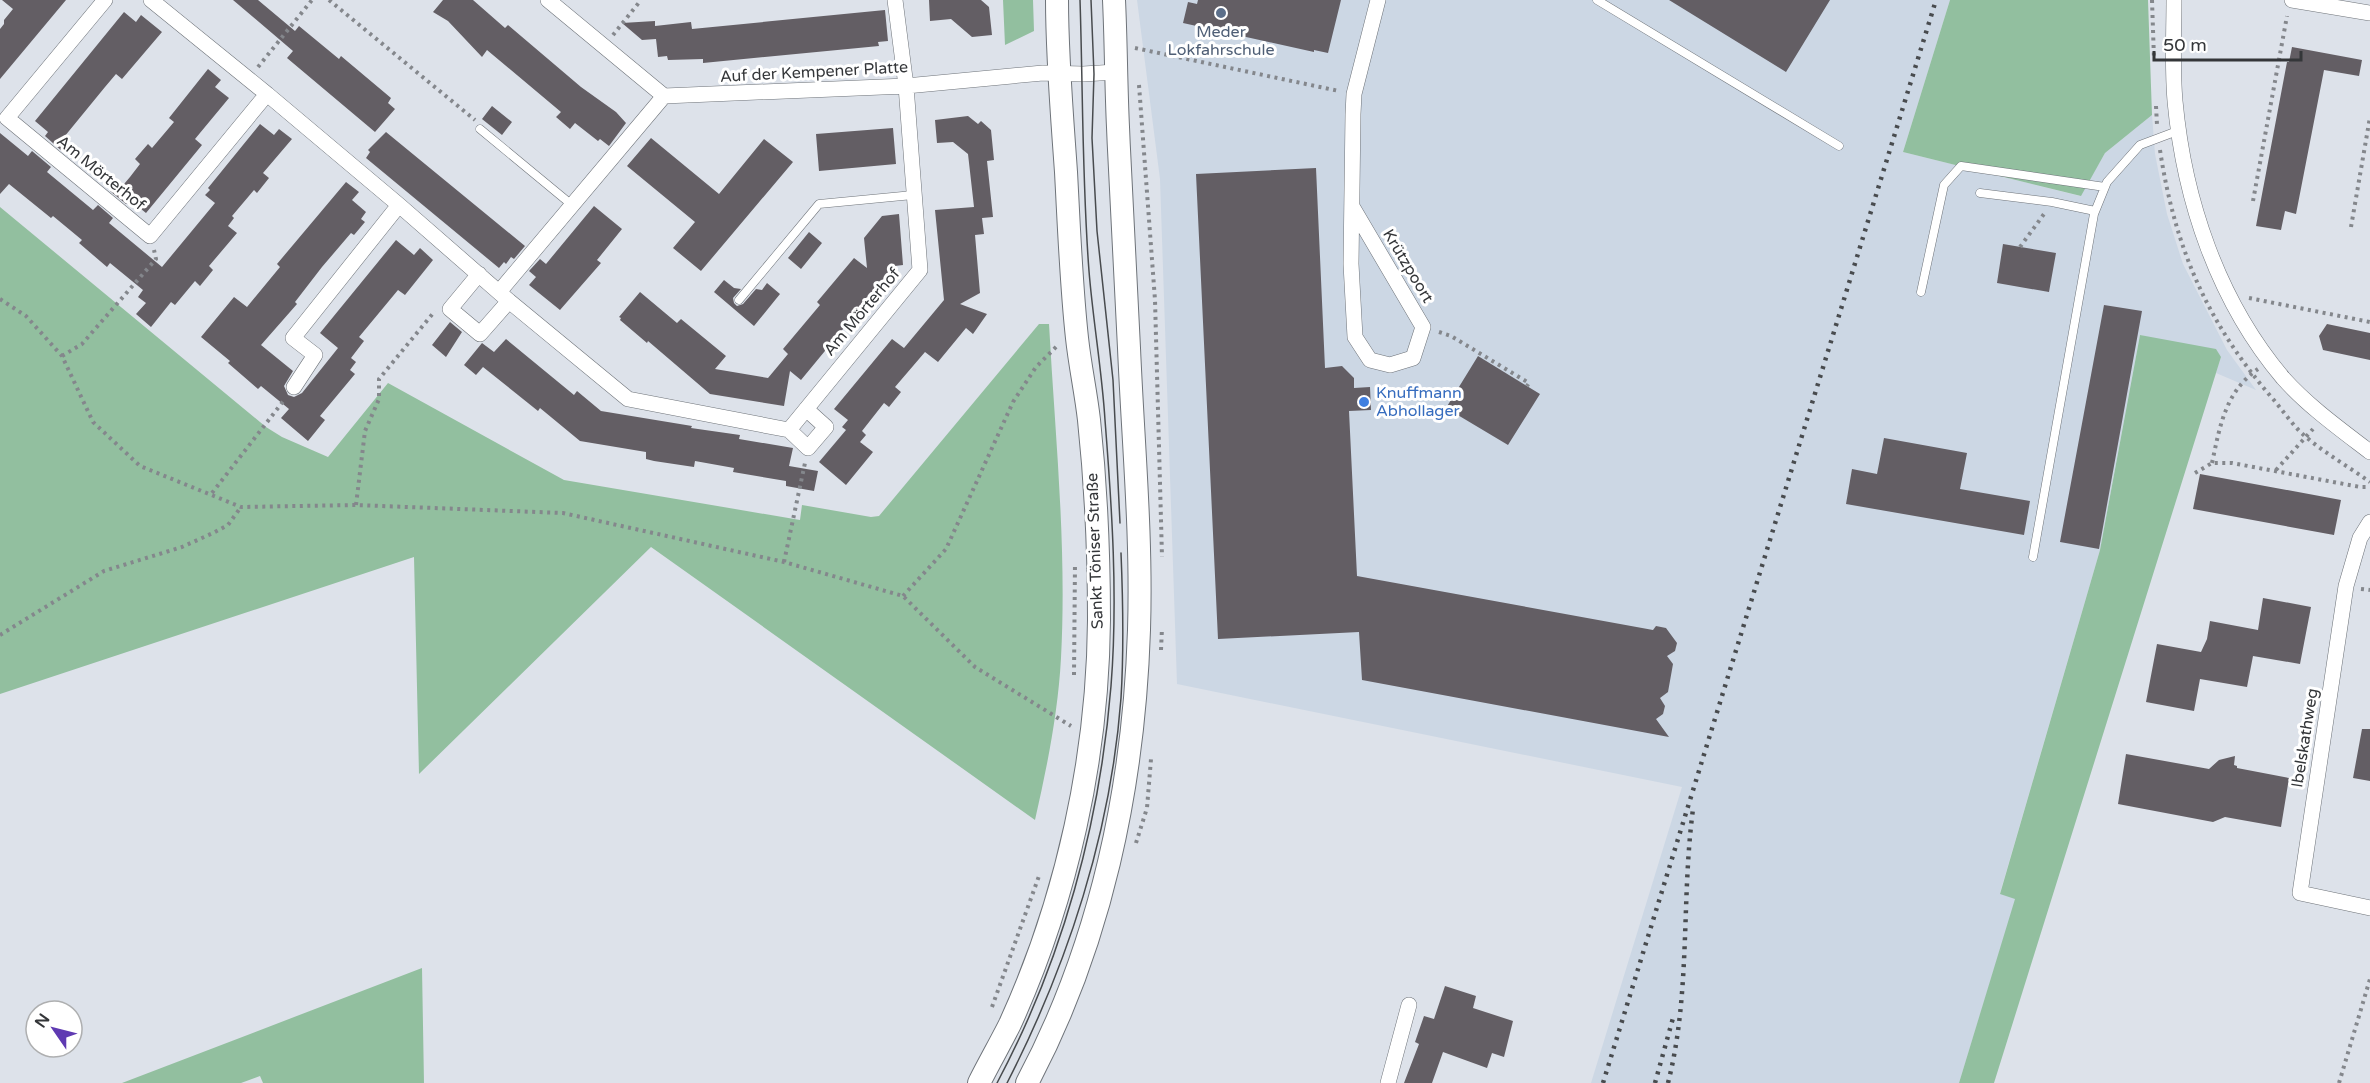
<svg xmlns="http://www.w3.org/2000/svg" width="2370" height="1083" font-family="'Varela Round',sans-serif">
<rect width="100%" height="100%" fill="#dde2ea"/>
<path fill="#ccd7e4" d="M1137 0H1950L1903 152 2080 196 2105 153 2152 115 2155 154 2167 214 2183 264 2227 350 2256 390 2216 373 2221 357 2140 335 2100 550 2000 893 2016 898 1959 1083H1591L1682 787 1177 684 1160 179Z"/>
<path fill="#92bf9f" d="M1003 0H1033L1034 31 1005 45Z
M1950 0H2148L2152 115 2105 153 2081 196 1903 152Z
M0 207 266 427 282 437 328 457 388 383 564 480 800 520 802 505 871 517 879 516 1039 324H1049C1055 434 1067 547 1061 658 1058 713 1047 767 1035 820L651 547 419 774 414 557 0 694Z
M2140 335 2216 349 2221 357 1994 1083H1959L2015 899 2000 894 2100 550Z
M422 968 424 1083H263L260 1076 241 1083H122Z"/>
<path fill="#635e64" d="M2 0H66L0 79V29L4 24V20L13 9Z
M233 0H258L295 31 299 26 339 59 341 56 391 98 388 103 395 109 375 132 287 58 293 51Z
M443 0H473L505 28 508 25 581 87 616 112 626 123 609 146 600 139 598 141 575 123 570 129 556 117 561 112 487 50 482 57 448 21 433 12Z
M929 0H981L989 7 992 35 972 37 951 19 930 21Z
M1198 0H1341L1328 53 1314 50V52L1183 23 1188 2 1197 4Z
M1669 0H1830L1786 72Z
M885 10 888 41 878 42 879 46 703 63V59L668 60 667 56 658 57 656 39 642 40 622 23 655 21V26L691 22 692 29Z
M124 12 136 22 141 15 162 32 122 79 116 74 105 87 60 142 67 147 63 152 45 136 48 132 35 121Z
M2292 47 2362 60 2359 76 2324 70 2296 214 2285 211 2281 230 2256 226 2287 62H2289Z
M208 69 221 80 215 87 229 98 195 139 202 145 146 213 130 200 126 204 110 191 115 186 119 190 130 177 140 164 135 159 148 144 152 148 174 122 169 118Z
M492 106 512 122 502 135 482 119Z
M968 116 978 124 981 121 991 130 994 160 987 161 993 217 982 218 984 234 975 235 980 293 960 304 987 314 973 334 966 328 938 362 925 352 895 387 901 392 889 407 884 403 862 431 866 435 860 442 873 452 846 485 819 462 846 430 842 427 848 420 834 409 892 339 904 348 944 300 935 210 974 207 968 154 953 142 937 143 935 120Z
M260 124 274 135 279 129 292 139 263 173 269 178 257 193 254 190 232 216 234 218 228 226 237 233 209 266 213 270 200 286 195 281 175 305 171 302 151 327 136 314 146 303 138 297 143 290 110 263 107 267 79 243 82 240 53 216 51 218 9 184 0 194V133L28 156 32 151 51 167 47 172 93 210 98 205 113 218 109 223 162 267 215 203 205 195 210 190 208 188Z
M893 128 896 164 819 171 816 134Z
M386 132 525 246 514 259 511 257 506 264 504 262 499 268 366 158 370 152 368 150Z
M651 138 719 194 764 139 793 162 701 271 673 248 695 222 627 166Z
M1316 168 1325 368 1342 366 1354 378V388L1370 387 1371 410 1349 411 1357 576 1653 630 1656 626 1666 628 1677 643 1675 651 1667 656 1673 664 1668 692 1660 698 1665 706 1663 714 1656 719 1669 737 1362 680 1359 632 1218 639 1196 174Z
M346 182 359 192 352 200 366 212 361 219 365 222 354 235 351 233 322 267 295 302 297 304 261 345 293 371 284 386 288 395 294 397 302 393 338 348 320 333 396 240 414 255 420 248 433 260 405 295 398 290 359 337 364 341 351 358 356 362 350 370 355 374 320 416 325 420 308 441 281 418 289 409 261 386 258 389 228 363 230 361 201 337 234 297 247 307 280 267 277 264Z
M594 206 622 229 597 260 601 263 560 310 529 285 536 277 529 271 540 259 546 264Z
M899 214 903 265 895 266 801 380 790 371 784 406 710 394 648 341 647 343 620 320 621 318 619 317 640 292 677 323 681 319 726 356 715 369 768 378 788 354 783 349 820 305 817 302 854 258 867 268 864 238 882 216Z
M809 232 822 243 801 269 788 258Z
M2003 244 2056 253 2049 292 1997 283Z
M724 280 734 288 741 289 733 298 734 303 737 306 743 304 756 289 762 290 767 283 780 294 754 326 714 292Z
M2104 305 2142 311 2099 549 2060 542Z
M450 322 462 332 446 357 432 345Z
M2327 324 2370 333V360L2323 350 2319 336Z
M506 339 574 395 577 391 601 411 692 426 691 428 740 435 739 439 793 448 789 466 818 471 814 491 786 486V481L733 472 734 468 695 461 694 467 654 461 646 459V452L580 441 540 408 538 411 483 367 476 375 464 365 482 343 494 352Z
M1478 356 1540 394 1508 445 1446 408Z
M1884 438 1967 453 1960 489 2030 501 2024 535 1846 504 1852 469 1877 474Z
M2200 474 2341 500 2334 535 2193 509Z
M2263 598 2311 607 2300 664 2253 656 2247 687 2200 679 2194 711 2146 702 2157 644 2201 652 2207 639 2210 621 2258 630Z
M2362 729H2370V781L2353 778Z
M2126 754 2209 769 2219 760 2235 756 2234 765 2237 766V768L2289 778 2281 827 2225 817 2213 822 2118 804Z
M1445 986 1476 996 1473 1008 1513 1021 1504 1057 1492 1053 1487 1068 1443 1052 1432 1083H1404L1419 1044 1415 1042 1424 1016 1434 1019Z"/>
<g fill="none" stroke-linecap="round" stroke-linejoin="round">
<defs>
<path id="lane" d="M1597 0 1839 146
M480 129 572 205
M1980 193 2052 202 2095 211
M1921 292 1944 185 1961 166 2105 187
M739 300 819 204 913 195
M2033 557 2094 214 2107 182 2140 145 2180 130"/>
<path id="street" d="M105 0 7 118 150 236 267 94 151 0
M548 0 664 96 906 86 1043 73 1083 74 1116 72
M2174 0C2174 33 2172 68 2175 101 2184 200 2218 301 2283 378 2308 406 2340 429 2370 452
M2292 0 2370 13
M267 94 399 205 509 301 628 399 789 430 920 270 906 86 895 0
M1353 208 1423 327 1413 358 1390 365 1370 360 1355 337 1351 264 1353 114 1354 94 1378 0
M479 274 450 309 480 334 509 301
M499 292 664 96
M294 387 315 355 293 338 399 205
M789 430 808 448 826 427 806 409
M2370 522 2360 538 2346 586 2300 893 2370 908
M1388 1083 1409 1005"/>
<path id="secondary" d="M979 1083C989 1063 1000 1044 1010 1024 1067 899 1098 757 1099 620 1099 554 1096 486 1089 420 1086 393 1080 366 1077 338 1071 283 1069 227 1066 172 1062 115 1057 57 1057 0
M1027 1083C1101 944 1134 786 1139 630 1142 536 1133 442 1129 348 1126 275 1121 201 1118 127 1116 85 1116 42 1114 0"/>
</defs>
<use href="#lane" stroke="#6e7379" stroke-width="9"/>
<use href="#street" stroke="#6e7379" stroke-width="16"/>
<use href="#secondary" stroke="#6e7379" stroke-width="24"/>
<path stroke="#84878c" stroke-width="4" stroke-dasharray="3 4.5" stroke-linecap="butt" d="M329 0 475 120
M2152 0 2154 59
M613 35 641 0
M1135 48 1339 91
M258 67 312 0
M1139 85 1155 300 1162 557
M2156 106 2157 125
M2160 150C2175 249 2208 324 2273 399 2284 412 2294 427 2306 437 2326 454 2349 467 2370 482
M2253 201 2287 16
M2351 227 2370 117
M2020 247 2044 214
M2249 298 2370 322
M0 299 26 316 62 356 93 422 140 466 241 507 356 505 563 513 784 562 903 596 975 667 1071 726
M1439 332 1451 336 1529 383 1527 386
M62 356 82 344 156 259 154 250
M2212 463C2220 426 2225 392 2258 369
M2276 470 2313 429
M2195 473 2212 463H2232L2360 487H2370
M212 493 285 399
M356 505 365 431 379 399V379L435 311
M784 562 805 463
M2361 589 2370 590
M903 596 946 549 1013 402 1036 367 1059 344
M0 635 104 571 182 547 213 533 228 525 241 507
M1161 650 1162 628
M1074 675 1075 563
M1136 843 1147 808 1151 759
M992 1007 1039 876
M2339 1083 2370 979"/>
<use href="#lane" stroke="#fff" stroke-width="8"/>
<use href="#street" stroke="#fff" stroke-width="15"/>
<use href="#secondary" stroke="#fff" stroke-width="22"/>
<path stroke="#484b4e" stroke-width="1.5" d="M1091 0 1094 74 1092 138 1097 231 1113 380 1120 523
M997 1083C1062 961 1100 824 1111 686 1118 598 1112 508 1105 420 1102 371 1093 321 1089 271 1082 181 1083 91 1080 0
M1007 1083C1068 964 1111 832 1121 698 1124 650 1123 601 1121 553"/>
<path stroke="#484b4e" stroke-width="4.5" stroke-dasharray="3 6" stroke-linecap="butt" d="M1603 1083 1936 0
M1655 1083 1673 1018
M1668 1083C1691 993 1681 900 1693 809"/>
</g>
<circle fill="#5c6f8a" stroke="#fff" stroke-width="2" cx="1221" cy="13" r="6"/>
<circle fill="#3f7fe0" stroke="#fff" stroke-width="2" cx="1364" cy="402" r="6"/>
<g text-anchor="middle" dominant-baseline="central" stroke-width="6" stroke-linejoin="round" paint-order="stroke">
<g font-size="16" fill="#4e5e75" stroke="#fff">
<text x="1221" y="32">Meder<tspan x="1221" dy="18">Lokfahrschule</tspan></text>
</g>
<g font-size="16" fill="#343639" stroke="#fff">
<text transform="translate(814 72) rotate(-3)">Auf der Kempener Platte</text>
<text transform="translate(101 173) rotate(39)">Am Mörterhof</text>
<text transform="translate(1408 266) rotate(59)">Krützpoort</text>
<text transform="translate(862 312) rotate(-50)">Am Mörterhof</text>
<text transform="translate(1095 551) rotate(-92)">Sankt Töniser Straße</text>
<text transform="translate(2305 738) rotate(-81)">Ibelskathweg</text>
</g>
<g font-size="16" fill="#366cbe" stroke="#fff" text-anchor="start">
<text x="1376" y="393">Knuffmann<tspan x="1376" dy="18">Abhollager</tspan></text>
</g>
</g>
<g transform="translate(54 1029) rotate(305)"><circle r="28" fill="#ffffff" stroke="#aeafb0" stroke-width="1.5"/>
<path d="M0-4.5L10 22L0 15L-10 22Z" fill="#5f3ab2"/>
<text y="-9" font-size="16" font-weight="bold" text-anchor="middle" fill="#343639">N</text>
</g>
<path d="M2154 51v9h147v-9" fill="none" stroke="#343639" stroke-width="3"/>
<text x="2163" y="51" font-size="18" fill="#343639" stroke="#ffffff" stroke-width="4.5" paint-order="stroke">50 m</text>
</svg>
